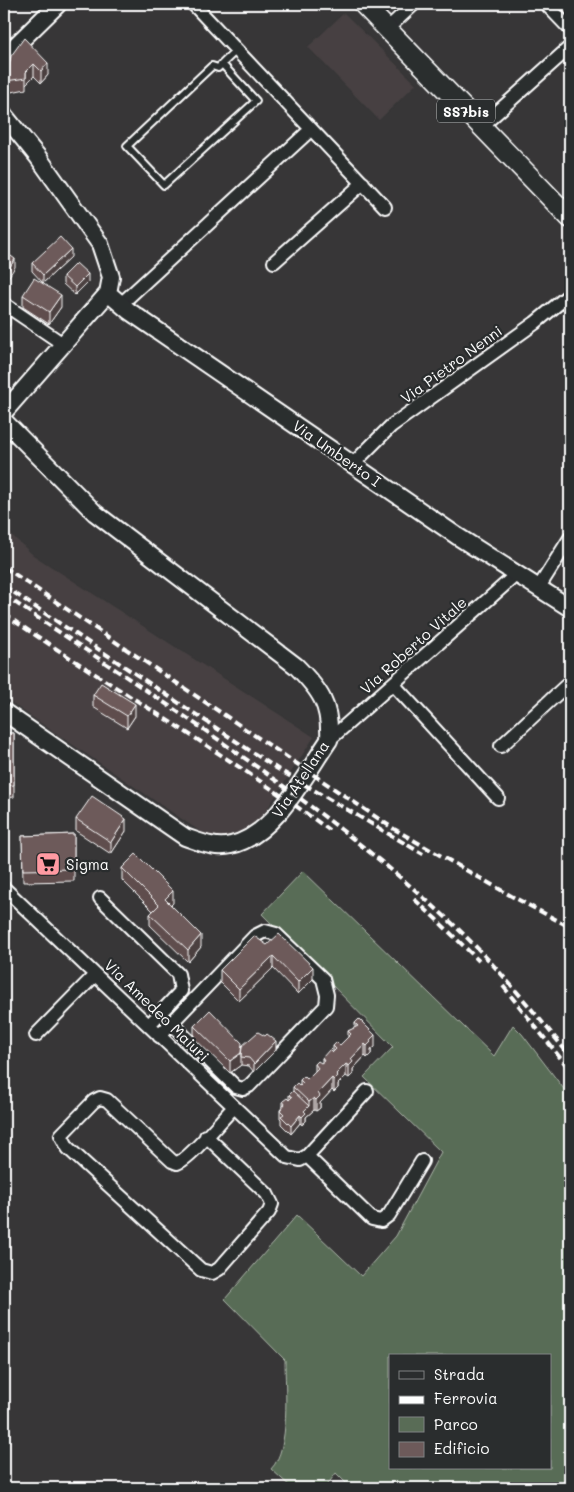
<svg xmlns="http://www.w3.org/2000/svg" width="574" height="1492" font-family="Mali,sans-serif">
<rect width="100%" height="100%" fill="#373637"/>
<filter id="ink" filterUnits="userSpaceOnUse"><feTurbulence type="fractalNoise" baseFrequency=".02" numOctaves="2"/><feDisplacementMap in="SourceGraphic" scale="10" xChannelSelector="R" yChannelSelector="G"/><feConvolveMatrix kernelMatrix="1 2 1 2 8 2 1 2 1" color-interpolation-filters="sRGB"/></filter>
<g filter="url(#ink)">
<path fill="#474142" d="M344 13 416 84 379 120 308 47Z
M4 528 33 555 314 737 260 820 249 831 229 839 214 838 201 832 4 698Z"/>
<path fill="#596c56" stroke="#acb6aa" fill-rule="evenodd" d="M303 871 494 1056 513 1025 522 1034 570 1097V1488H351L336 1473 325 1488H292L271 1469C291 1449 285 1388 285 1360L225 1299 297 1215 361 1276 396 1236 441 1152 364 1077 393 1047 262 914ZM390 1356H550V1468H390Z"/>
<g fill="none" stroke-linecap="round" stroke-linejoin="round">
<defs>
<path id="lane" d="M222 64 256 101 164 185 127 146 212 66 218 68C224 62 230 56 237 50"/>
<path id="street" d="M193 4 385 207
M546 4 570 29
M387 29 414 4
M482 126 570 47
M274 262 363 183
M4 304 63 344
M121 304 306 134
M353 464 391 426 535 323 570 294
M539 587 570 538
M393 684 498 798
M329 740 518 573
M501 746 570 682
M4 888 287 1157 300 1160 307 1156 367 1091
M100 898 178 974 181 991 149 1025
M36 1035 95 975
M159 1036 255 936 265 931 276 934 323 979 327 995 326 1006 249 1086 243 1089 236 1087 171 1023
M206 1136 267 1194 272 1204 269 1212 219 1269 212 1273 201 1270 68 1148 61 1135 94 1101 100 1098 107 1100 172 1161 177 1163C190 1159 222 1119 234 1107
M307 1156 372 1219 381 1221 389 1215 422 1161"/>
<path id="secondary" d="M4 57 58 4
M4 115 38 157 100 244 111 277 108 293 4 412
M108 293 129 311 457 536 570 608
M4 421 95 513 296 666C320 690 331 705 329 740 305 775 274 836 231 845 215 849 200 842 185 837L4 712"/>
<path id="primary" d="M363 4 570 218"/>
</defs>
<use href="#lane" stroke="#fff" stroke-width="10"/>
<use href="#street" stroke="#fff" stroke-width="16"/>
<use href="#secondary" stroke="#fff" stroke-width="20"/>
<use href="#primary" stroke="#fff" stroke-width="22"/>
<use href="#lane" stroke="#2a2d2e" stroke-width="6"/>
<use href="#street" stroke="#2a2d2e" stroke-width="12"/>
<use href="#secondary" stroke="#2a2d2e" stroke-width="16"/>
<use href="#primary" stroke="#2a2d2e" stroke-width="19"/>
<path stroke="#fff" stroke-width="4" stroke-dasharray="8 4" stroke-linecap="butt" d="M4 567 394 829 515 898 570 927
M4 586 276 768 423 854
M4 595C153 696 307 792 441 913 489 956 530 1007 570 1056
M4 614C111 687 224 752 329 830
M414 899 436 919 479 961
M503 986 570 1070"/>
</g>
<path fill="#5e4d4d" stroke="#fff" d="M24 38 48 75 41 83 34 76 26 84V89L6 93V81Z
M71 257 43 283 32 271V263Z
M63 276 88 282 75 295 63 284Z
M23 295 61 307 49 324 23 307Z
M93 695 135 716 127 728 93 707Z
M4 733H14V797L4 798Z
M76 819 126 831 111 854 76 831Z
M74 834V881L23 882 22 836Z
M122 868 173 903 171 905 201 947 188 962 150 925V914L153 911 122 880Z
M254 936 313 979 298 994 273 968 239 1001 220 982V970Z
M355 1023 375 1047 371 1050V1054L367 1058 365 1056 353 1069V1074L349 1078 346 1076 338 1084V1088L334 1092 332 1090 320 1103V1108L316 1111 314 1110 306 1117V1121L302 1125 300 1123 291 1134 281 1124V1119L280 1118V1110L283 1107V1101L289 1100V1095L293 1091V1087L300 1086V1080L307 1079 315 1071V1064L322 1063V1058L333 1052V1046L340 1045 348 1037V1031L355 1028Z
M194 1026 242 1046 276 1050 254 1072 249 1066 241 1065 230 1073 194 1038Z"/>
<path fill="#4c3f3f" stroke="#fff" d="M48 63V75L41 83V71Z
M34 64V76L26 84V72Z
M71 249V257L43 283V275Z
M15 259V267L4 284V276Z
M88 274V282L75 295V287Z
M61 295V307L49 324V312Z
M10 313V325L4 334V322Z
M9 357V369L4 377V365Z
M135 704V716L127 728V716Z
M126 819V831L111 854V842Z
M173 891V903L165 911V899Z
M201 935V947L188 962V950Z
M273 956V968L239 1001V989Z
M313 967V979L298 994V982Z
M375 1035V1047L371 1050V1054L367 1058V1046L370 1040Z
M276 1041V1050L254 1072V1064Z
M365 1044V1056L353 1069V1074L349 1078V1066L351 1059Z
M241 1053V1065L230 1073V1061Z
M346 1064V1076L338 1084V1088L334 1092V1080L336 1074Z
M332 1078V1090L320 1103V1108L316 1111V1100L318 1093Z
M314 1098V1110L306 1117V1121L302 1125V1117L304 1111 309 1106V1102Z
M300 1115V1123L291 1134V1126Z"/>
<path fill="#6d5a5a" stroke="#fff" d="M24 38 48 63 41 71 34 64 26 72V78L6 81 11 56Z
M60 237 71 249 43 275 32 263Z
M4 251 15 259 4 276Z
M76 263 88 274 75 287 63 276Z
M34 278 61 295 49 312 23 295Z
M4 309 10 313 4 322Z
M4 353 9 357 4 365Z
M101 683 135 704 127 716 93 695Z
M4 733H14V785L4 786Z
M92 796 126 819 111 842 76 819Z
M74 834V869L23 870 22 836Z
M136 854 173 891 165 899 201 935 188 950 150 914 159 905 122 868Z
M279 934 313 967 298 982 273 956 239 989 220 970 254 936 267 945Z
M210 1010 242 1043 241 1053 230 1061 194 1026Z
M359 1019 375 1035 370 1040 371 1042 367 1046 365 1044 351 1059 353 1062 349 1066 346 1064 336 1074 338 1076 334 1080 332 1078 318 1093 320 1096 316 1100 314 1098 309 1102 293 1087 297 1083 300 1086 303 1083 300 1080 304 1076 307 1079 318 1068 315 1064 318 1061 321 1063 324 1061 322 1058 330 1049 333 1052 336 1049 333 1046 337 1042 340 1045 351 1034 348 1031 358 1026 355 1023Z
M258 1032 265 1036 267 1034 276 1041 254 1064 249 1058 241 1057 242 1046Z
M293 1091 309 1106 304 1111 306 1113 302 1117 300 1115 291 1126 281 1116 284 1114 280 1110 285 1104 283 1101 287 1098 289 1100 292 1097 289 1095Z"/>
</g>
<defs>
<symbol id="supermarket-square" viewBox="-11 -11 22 22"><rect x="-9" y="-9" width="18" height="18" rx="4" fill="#ff9aa2" stroke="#2a2d2e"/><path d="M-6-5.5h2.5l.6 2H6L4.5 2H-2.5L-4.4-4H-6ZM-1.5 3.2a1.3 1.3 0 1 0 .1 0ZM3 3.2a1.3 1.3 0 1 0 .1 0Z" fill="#111"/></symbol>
</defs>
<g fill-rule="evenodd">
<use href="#supermarket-square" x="34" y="850" width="28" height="28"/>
</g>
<g text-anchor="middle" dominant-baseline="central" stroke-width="4.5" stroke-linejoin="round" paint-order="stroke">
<rect fill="#2a2d2e" stroke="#bfc0c0" stroke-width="1" x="437" y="99.5" width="58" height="23" rx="4"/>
<g font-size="14" font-weight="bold" fill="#fff">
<text x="466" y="111">SS7bis</text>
</g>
<g font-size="15" fill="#fff" stroke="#2a2d2e">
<text transform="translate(451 364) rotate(-36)">Via Pietro Nenni</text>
<text transform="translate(337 453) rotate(35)">Via Umberto I</text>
<text transform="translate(413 645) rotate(-42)">Via Roberto Vitale</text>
<text transform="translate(300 779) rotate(-56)">Via Atellana</text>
<text transform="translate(157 1010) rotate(44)">Via Amedeo Maiuri</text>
</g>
<g font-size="15" fill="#fff" stroke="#2a2d2e" text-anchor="start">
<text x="66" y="864">Sigma</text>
</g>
</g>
<rect width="574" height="1492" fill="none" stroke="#2a2d2e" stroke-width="20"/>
<rect x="10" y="10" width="554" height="1472" fill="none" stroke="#fff" stroke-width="2" filter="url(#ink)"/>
<rect x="389" y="1354" width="162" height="115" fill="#2a2d2e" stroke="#7f8182"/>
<rect x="399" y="1371" width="25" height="8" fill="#2a2d2e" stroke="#7f8182"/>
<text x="434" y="1380" font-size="15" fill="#ffffff">Strada</text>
<rect x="399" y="1396" width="25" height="8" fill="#ffffff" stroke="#7f8182"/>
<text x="434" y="1404" font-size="15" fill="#ffffff">Ferrovia</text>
<rect x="399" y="1417" width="25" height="15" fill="#596c56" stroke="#7f8182"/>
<text x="434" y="1430" font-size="15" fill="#ffffff">Parco</text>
<rect x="399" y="1442" width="25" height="15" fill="#6d5a5a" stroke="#7f8182"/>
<text x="434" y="1454" font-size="15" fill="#ffffff">Edificio</text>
</svg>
